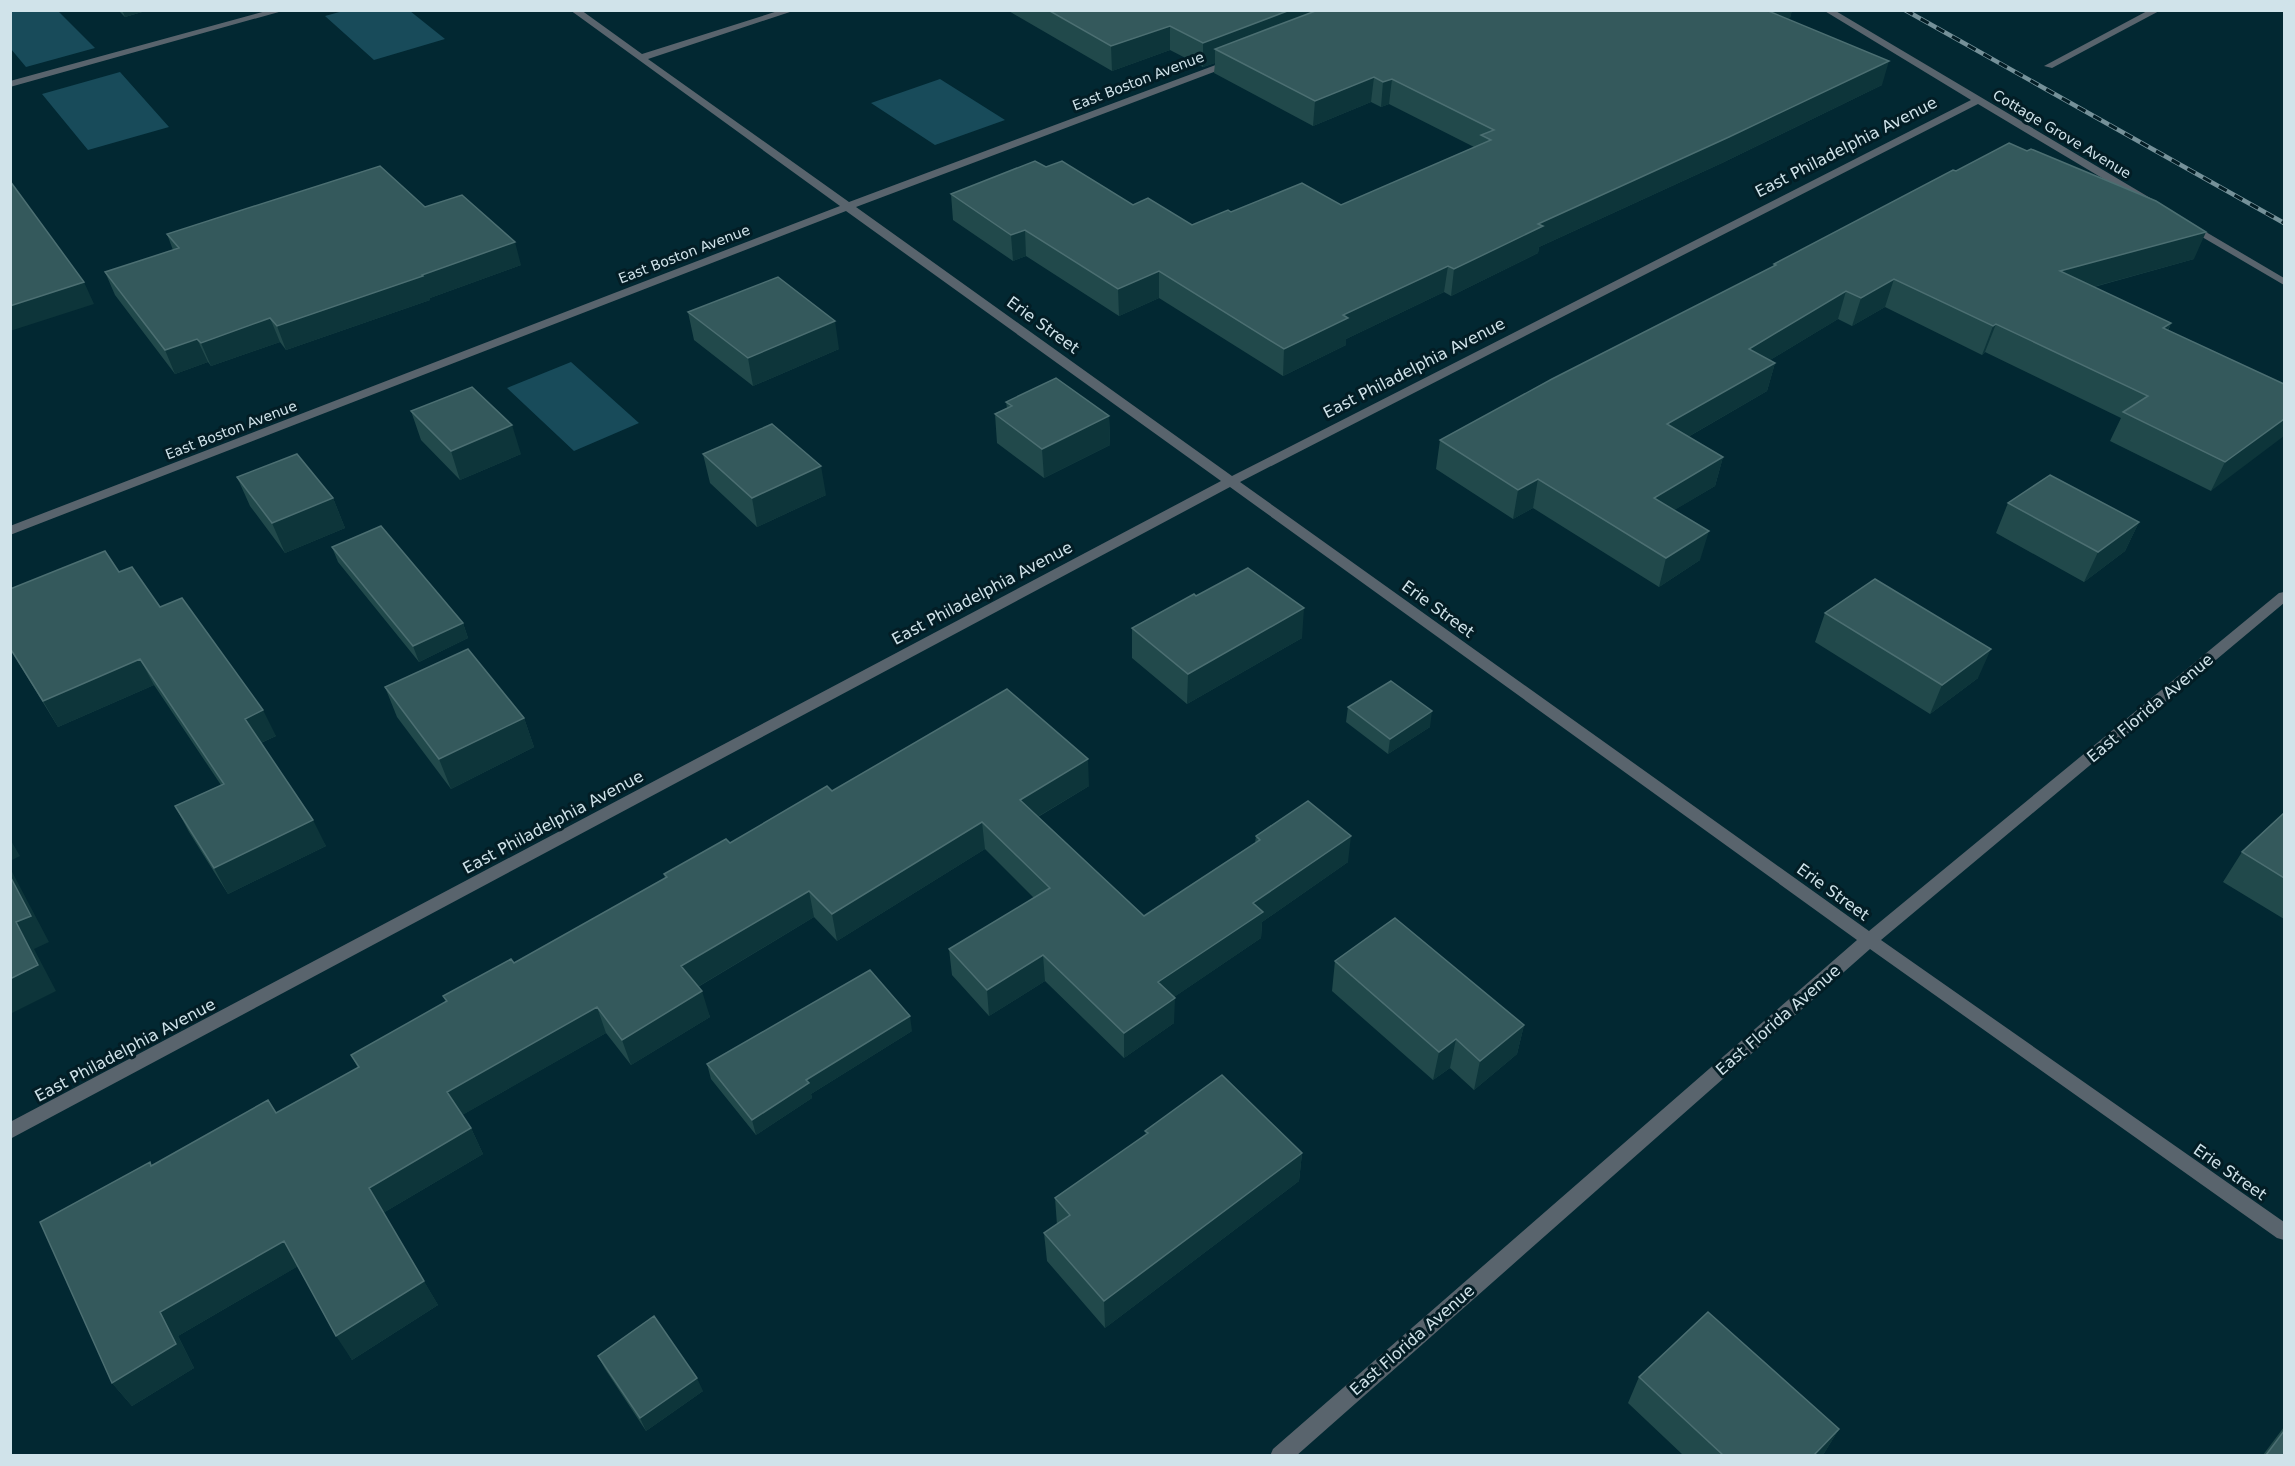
<svg xmlns="http://www.w3.org/2000/svg" width="2295" height="1466" font-family="'DejaVu Sans',sans-serif">
<rect width="100%" height="100%" fill="#022832"/>
<path fill="#184b5a" d="M10 11H58L95 48 26 67 11 49Z
M343 11H410L445 39 374 60 325 16Z
M120 72 169 127 88 150 42 94Z
M940 79 1005 120 935 145 871 103Z
M571 362 639 423 574 451 507 388Z"/>
<g fill="none" stroke-linecap="round" stroke-linejoin="round">
<path fill="#59646d" fill-rule="evenodd" d="M270 10H286L10 87V81Z
M570 10H581L642 54 781 10H796L648 59 849 202 1229 60H1235V64L856 207 1232 476 1971 100 1823 10H1834L2152 199V203H2144L1978 104 1240 482 1869 931 2279 593 2284 592V603L1881 940 2284 1222V1240L2277 1238 1870 949 1296 1456H1270L1273 1449 1857 940 1230 487 10 1139V1122L1221 481 846 211 10 535V526L840 206Z
M2149 10H2161L2052 68 2044 66Z
M2189 222 2284 278V285L2185 227 2184 225Z"/>
<defs>
<path id="rail" d="M1905 10 2284 223"/>
</defs>
<use href="#rail" stroke="#759199" stroke-width="4.5"/>
<use href="#rail" stroke="#031d25" stroke-width="3" stroke-dasharray="9" stroke-linecap="butt"/>
</g>
<path fill="#21494b" d="M118 10H149L125 17Z
M1007 10H1792L1790 18 1788 19 1882 85 1722 163 1539 247 1538 253 1451 296 1444 292 1346 339V345L1283 376 1159 298 1119 316 1026 256 1013 261 953 220 951 194 1046 167 1133 205 1192 225 1231 212 1341 205 1474 147 1389 104 1381 107 1371 102 1313 126 1214 73 1215 63 1203 67 1170 50 1112 71Z
M425 207 521 265 430 298V300L286 350 280 342 211 366 208 362 175 374 115 295 105 272 173 250 167 234Z
M2194 259 2094 287 2171 323 2168 331 2284 384 2211 491 2110 441 2121 418 1985 352 1982 355 1885 307 1852 326 1838 319 1770 360 1775 363 1767 391 1688 437 1723 457 1715 486 1674 510 1700 560 1659 587 1533 508 1513 519 1436 469 1440 440 1773 267 1774 264Z
M688 312 839 349 753 386 694 340Z
M1006 402 1109 416 1110 445 1044 478 997 443 995 414 1007 408Z
M411 411 521 454 460 480 421 440Z
M703 454 826 495 757 527 710 483Z
M237 477 333 498 345 528 285 553 250 506Z
M2008 503 2139 522 2125 551 2084 582 1996 533Z
M332 547 463 623 468 638 419 662 338 562Z
M119 572 160 607 276 736 261 743 326 846 228 894 189 832 175 806 221 785 154 685 58 727 10 649Z
M1196 596 1302 638 1187 704 1132 658V628Z
M1825 613 1978 678 1930 714 1815 642Z
M385 687 524 718 534 747 451 789 397 717Z
M1348 707 1430 727 1388 754 1346 722Z
M1089 786 1038 817 1144 916 1255 843 1256 836 1348 862 1262 922 1261 938 1174 997V1023L1124 1058 1045 981 989 1016 952 975 949 949 1034 898 985 849 837 941 814 917 698 987 710 1017 631 1065 606 1033 462 1115 471 1128 483 1154 383 1213 438 1305 352 1360 298 1266 178 1336 194 1368 132 1406 112 1383 152 1165 276 1113 358 1068 351 1055 446 1002 443 996 514 963 665 878 664 874 730 843 832 791Z
M2284 813V919L2223 882 2242 852Z
M1335 961 1524 1025 1517 1054 1474 1090 1450 1068 1433 1080 1332 991Z
M912 1031 811 1094 812 1098 756 1135 711 1079 707 1064Z
M1145 1131 1302 1153 1299 1181 1105 1328 1047 1261 1044 1233 1057 1225 1055 1198 1146 1135Z
M598 1356 703 1391 646 1431 605 1369Z
M1639 1377 1839 1429 1823 1455H1683L1628 1403Z
M2284 1427V1455H2263Z"/>
<path fill="#0d353a" d="M122 10H149L125 17Z
M1290 10H1352L1215 49V63L1203 67V43Z
M1763 10H1792L1790 18 1757 33Z
M1170 26V50L1112 71 1111 46Z
M1889 61 1882 85 1722 163 1539 247 1538 253 1451 296 1454 269 1538 224Z
M1374 77 1371 102 1313 126 1315 101Z
M1392 79 1389 104 1381 107 1383 82Z
M1025 230 1026 256 1013 261 1011 235Z
M2206 232 2194 259 2049 299 2060 271Z
M515 242 521 265 430 298V300L286 350 277 326Z
M1448 266 1444 292 1346 339V345L1283 376 1284 349 1343 315Z
M1159 271V298L1119 316 1118 289Z
M1894 279 1885 307 1852 326 1861 298Z
M84 282 94 304 10 331V306Z
M1846 291 1838 319 1742 377 1749 349Z
M270 318 280 342 211 366 201 343Z
M835 321 839 349 753 386 748 358Z
M2171 323 2159 351 2163 328Z
M1996 324 1985 352 1982 355 1993 326Z
M197 339 208 362 175 374 165 350Z
M1775 363 1767 391 1660 453 1667 424Z
M1109 416 1110 445 1044 478 1042 449Z
M2284 419V436L2211 491 2225 462Z
M512 425 521 454 460 480 451 451Z
M1723 457 1715 486 1646 527 1654 498Z
M821 466 826 495 757 527 752 498Z
M1538 479 1533 508 1513 519 1518 490Z
M333 498 345 528 285 553 272 523Z
M2139 522 2125 551 2084 582 2098 552Z
M1709 531 1700 560 1659 587 1666 558Z
M1304 608 1302 638 1187 704 1188 674Z
M463 623 468 638 419 662 413 646Z
M1991 649 1978 678 1930 714 1942 685Z
M140 659 154 685 58 727 43 701Z
M263 710 276 736 258 744 245 719Z
M1432 711 1430 727 1388 754 1390 739Z
M524 718 534 747 451 789 439 759Z
M1088 759 1089 786 1022 826 1020 800Z
M313 820 326 846 228 894 214 868Z
M982 822 985 849 837 941 832 914Z
M1351 836 1348 862 1262 922 1261 938 1158 1008V982L1253 903Z
M10 839 20 856 10 861Z
M10 868 49 942 34 949 56 991 10 1014V979L16 922 10 876Z
M809 891 814 917 689 992 681 966Z
M1043 955 1045 981 989 1016 987 990Z
M702 991 710 1017 631 1065 622 1040Z
M1175 998 1174 1023 1124 1058V1033Z
M597 1007 606 1033 459 1117 447 1092Z
M910 1016 912 1031 811 1094 812 1098 756 1135 752 1120 806 1080Z
M1524 1025 1517 1054 1474 1090 1480 1061Z
M1456 1039 1450 1068 1433 1080 1439 1052Z
M471 1128 483 1154 383 1213 369 1188Z
M1302 1153 1299 1181 1105 1328 1104 1301Z
M284 1241 300 1265 178 1336 194 1368 132 1406 112 1383 160 1312Z
M424 1281 438 1305 352 1360 336 1336Z
M697 1378 703 1391 646 1431 640 1418Z
M1839 1429 1823 1455H1814Z"/>
<path fill="#34595c" stroke="#4c6f72" stroke-width="1.5" d="M1048 10H1290L1203 43 1170 26 1111 46Z
M1318 10H1766L1889 61 1729 137 1538 224 1543 226 1454 269 1448 266 1343 315 1348 318 1284 349 1159 271 1118 289 1025 230 1011 235 951 194 1035 161 1046 167 1062 161 1133 205 1148 198 1192 225 1228 210 1231 212 1302 183 1341 205 1491 140 1481 135 1494 130 1392 79 1383 82 1374 77 1315 101 1215 49Z
M2009 143 2027 151 2031 149 2156 201 2206 232 2060 271 2171 323 2163 328 2284 384V419L2225 462 2123 412 2148 396 1996 324 1993 326 1894 279 1861 298 1846 291 1749 349 1775 363 1667 424 1723 457 1654 498 1709 531 1666 558 1538 479 1518 490 1440 440 1552 379 1776 265 1774 264 1953 170 1956 171Z
M380 166 425 207 462 195 515 242 422 275 423 276 277 326 270 318 201 343 197 339 165 350 105 272 179 248 167 234Z
M10 181 84 282 10 306Z
M778 277 835 321 748 358 688 312Z
M1056 378 1109 416 1042 449 995 414 1012 406 1006 402Z
M472 387 512 425 451 451 411 411Z
M772 424 821 466 752 498 703 454Z
M297 454 333 498 272 523 237 477Z
M2050 475 2139 522 2098 552 2008 503Z
M381 526 463 623 413 646 332 547Z
M105 551 119 572 132 567 160 607 182 598 263 710 245 719 313 820 214 868 175 806 224 784 140 659 43 701 10 648V589Z
M1248 568 1304 608 1188 674 1132 628 1194 594 1196 596Z
M1875 579 1991 649 1942 685 1825 613Z
M468 649 524 718 439 759 385 687Z
M1391 681 1432 711 1390 739 1348 707Z
M1007 689 1088 759 1020 800 1144 916 1260 840 1256 836 1308 801 1351 836 1253 903 1263 912 1158 982 1175 998 1124 1033 1043 955 987 990 949 949 1050 888 982 822 832 914 809 891 681 966 702 991 622 1040 597 1007 447 1092 471 1128 369 1188 424 1281 336 1336 284 1241 160 1312 176 1344 112 1383 40 1222 150 1162 151 1166 268 1100 276 1113 359 1067 351 1055 447 1001 443 996 511 959 514 963 667 877 664 874 726 839 730 843 827 786 832 791Z
M2284 813V878L2242 852Z
M10 876 31 916 16 922 38 965 10 979Z
M1395 918 1524 1025 1480 1061 1456 1039 1439 1052 1335 961Z
M870 970 910 1016 806 1080 809 1083 752 1120 707 1064Z
M1222 1075 1302 1153 1104 1301 1044 1233 1070 1215 1055 1198 1148 1133 1145 1131Z
M1708 1312 1839 1429 1814 1455H1723L1639 1377Z
M654 1316 697 1378 640 1418 598 1356Z
M2284 1431V1455H2266Z"/>
<g text-anchor="middle" dominant-baseline="central" stroke-width="6" stroke-linejoin="round" paint-order="stroke">
<g font-size="14" fill="#d0e3ea" stroke="#031d25">
<text transform="translate(1138 81) rotate(-21)">East Boston Avenue</text>
<text transform="translate(2062 134) rotate(31)">Cottage Grove Avenue</text>
<text transform="translate(684 254) rotate(-21)">East Boston Avenue</text>
<text transform="translate(231 430) rotate(-21)">East Boston Avenue</text>
</g>
<g font-size="16" fill="#d0e3ea" stroke="#031d25">
<text transform="translate(1846 147) rotate(-27)">East Philadelphia Avenue</text>
<text transform="translate(1043 325) rotate(36)">Erie Street</text>
<text transform="translate(1414 368) rotate(-27)">East Philadelphia Avenue</text>
<text transform="translate(982 593) rotate(-28)">East Philadelphia Avenue</text>
<text transform="translate(1438 609) rotate(36)">Erie Street</text>
<text transform="translate(2150 708) rotate(-40)">East Florida Avenue</text>
<text transform="translate(553 822) rotate(-28)">East Philadelphia Avenue</text>
<text transform="translate(1833 892) rotate(36)">Erie Street</text>
<text transform="translate(1778 1020) rotate(-41)">East Florida Avenue</text>
<text transform="translate(125 1050) rotate(-28)">East Philadelphia Avenue</text>
<text transform="translate(2230 1172) rotate(35)">Erie Street</text>
<text transform="translate(1412 1340) rotate(-41)">East Florida Avenue</text>
</g>
</g>
<rect width="2295" height="1466" fill="none" stroke="#d0e3ea" stroke-width="24"/>
</svg>
